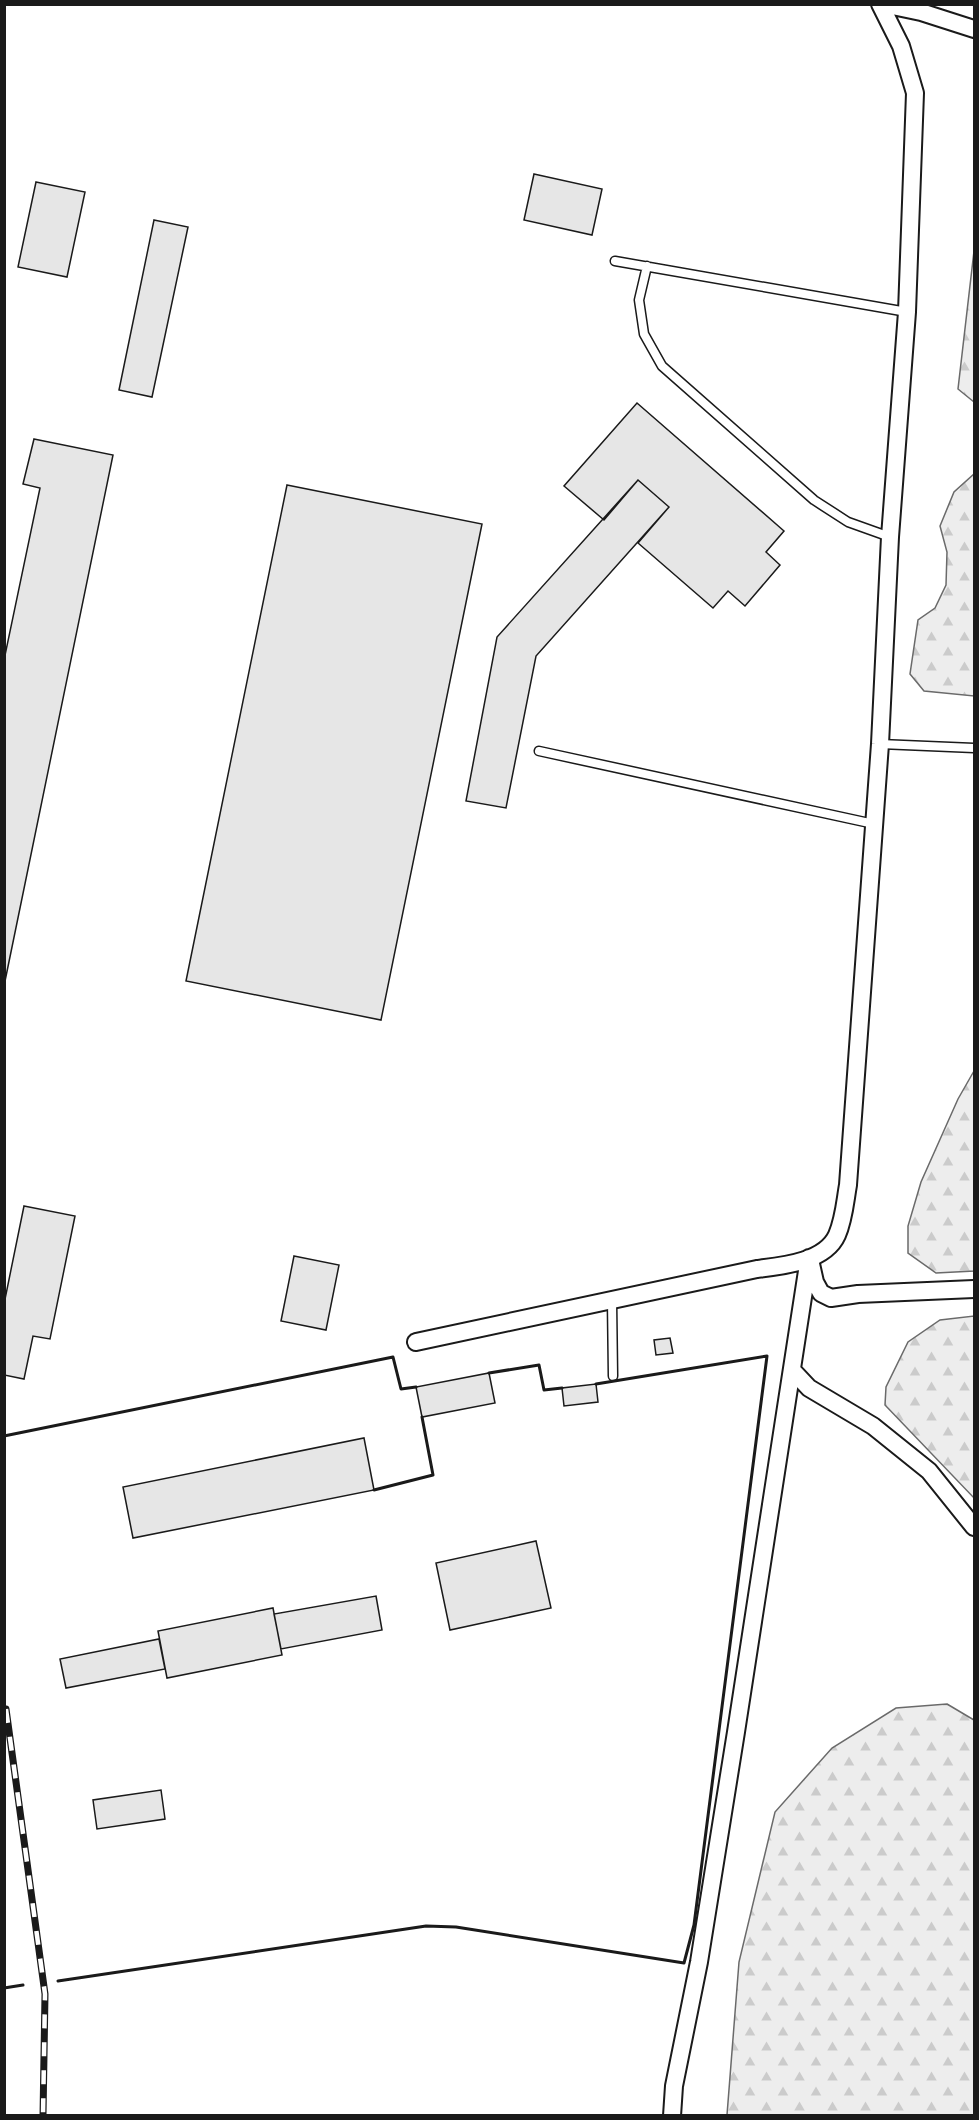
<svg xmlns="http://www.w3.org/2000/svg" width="979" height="2120" font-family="'Roboto Condensed',sans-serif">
<defs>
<pattern id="forest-firs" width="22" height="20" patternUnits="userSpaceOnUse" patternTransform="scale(1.5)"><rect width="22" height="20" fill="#ededed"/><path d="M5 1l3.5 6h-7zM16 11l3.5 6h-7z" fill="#cbcbcb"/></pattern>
</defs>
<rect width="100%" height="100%" fill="#fff"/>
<path fill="url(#forest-firs)" stroke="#6a6a6a" stroke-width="1.5" d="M974 251V402L958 389Z
M974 474V696L924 691 910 674 918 620 935 608 946 585 947 552 940 526 954 492Z
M974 1071V1271L936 1273 908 1253V1226L921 1182 958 1099Z
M974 1316V1498L885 1405 886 1387 908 1342 940 1320Z
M947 1704 974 1720V2115H727L739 1962 775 1812 832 1748 896 1708Z"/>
<path fill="#e6e6e6" stroke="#1a1a1a" stroke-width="1.5" d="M534 174 602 189 592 235 524 220Z
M36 182 85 192 67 277 18 267Z
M154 220 188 227 152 397 119 390Z
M637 403 784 531 766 552 780 565 745 606 728 591 713 608 638 543 669 507 638 480 604 520 564 486Z
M34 439 113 455 4 986V660L40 488 23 484Z
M638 480 669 507 536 656 506 808 466 801 497 637Z
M287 485 482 524 381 1020 186 981Z
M24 1206 75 1216 50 1339 33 1336 24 1379 4 1375V1304Z
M294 1256 339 1265 326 1330 281 1321Z
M670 1338 673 1353 656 1355 654 1340Z
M489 1373 495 1403 422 1417 416 1387Z
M596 1384 598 1402 564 1406 562 1388Z
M364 1438 374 1490 133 1538 123 1487Z
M536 1541 551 1608 450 1630 436 1563Z
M376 1596 382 1630 281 1649 274 1614Z
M273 1608 282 1655 167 1678 158 1631Z
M159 1639 165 1669 66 1688 60 1659Z
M161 1790 165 1819 97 1829 93 1800Z"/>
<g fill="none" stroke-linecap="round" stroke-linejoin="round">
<defs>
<path id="lane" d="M615 261 907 312
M647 266 639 300 644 334 662 366 814 500 848 522 890 537
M880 744 974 748
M539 751 874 824
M612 1301 613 1376"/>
<path id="street" d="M883 4 921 12 974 29
M811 1264 815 1282 821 1293 831 1298 858 1294 974 1289
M416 1342 757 1269C782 1266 825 1262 837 1235 844 1219 845 1202 848 1185L880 744 890 537 907 312 915 93 901 46 880 4
M793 1371 809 1388 873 1426 929 1471 974 1527
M672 2116 674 2086 699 1962 736 1732 809 1258"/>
</defs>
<use href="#lane" stroke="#1a1a1a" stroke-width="11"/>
<use href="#street" stroke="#1a1a1a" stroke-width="20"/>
<use href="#lane" stroke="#fff" stroke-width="8"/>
<use href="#street" stroke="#fff" stroke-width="16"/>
<defs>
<path id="rail" d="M6 1709 45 1994 43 2116"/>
</defs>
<use href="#rail" stroke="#1a1a1a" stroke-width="7"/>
<use href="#rail" stroke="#fff" stroke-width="4.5" stroke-dasharray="14" stroke-linecap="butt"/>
<path stroke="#1a1a1a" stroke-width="3" d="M489 1373 539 1365 544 1390 562 1388
M4 1436 393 1357 401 1389 416 1387
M374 1490 433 1475 422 1417
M58 1981 426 1926 456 1927 684 1963 694 1925 767 1356 596 1384
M4 1988 23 1985"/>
</g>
<rect width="979" height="2120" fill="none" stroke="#1a1a1a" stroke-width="12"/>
</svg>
